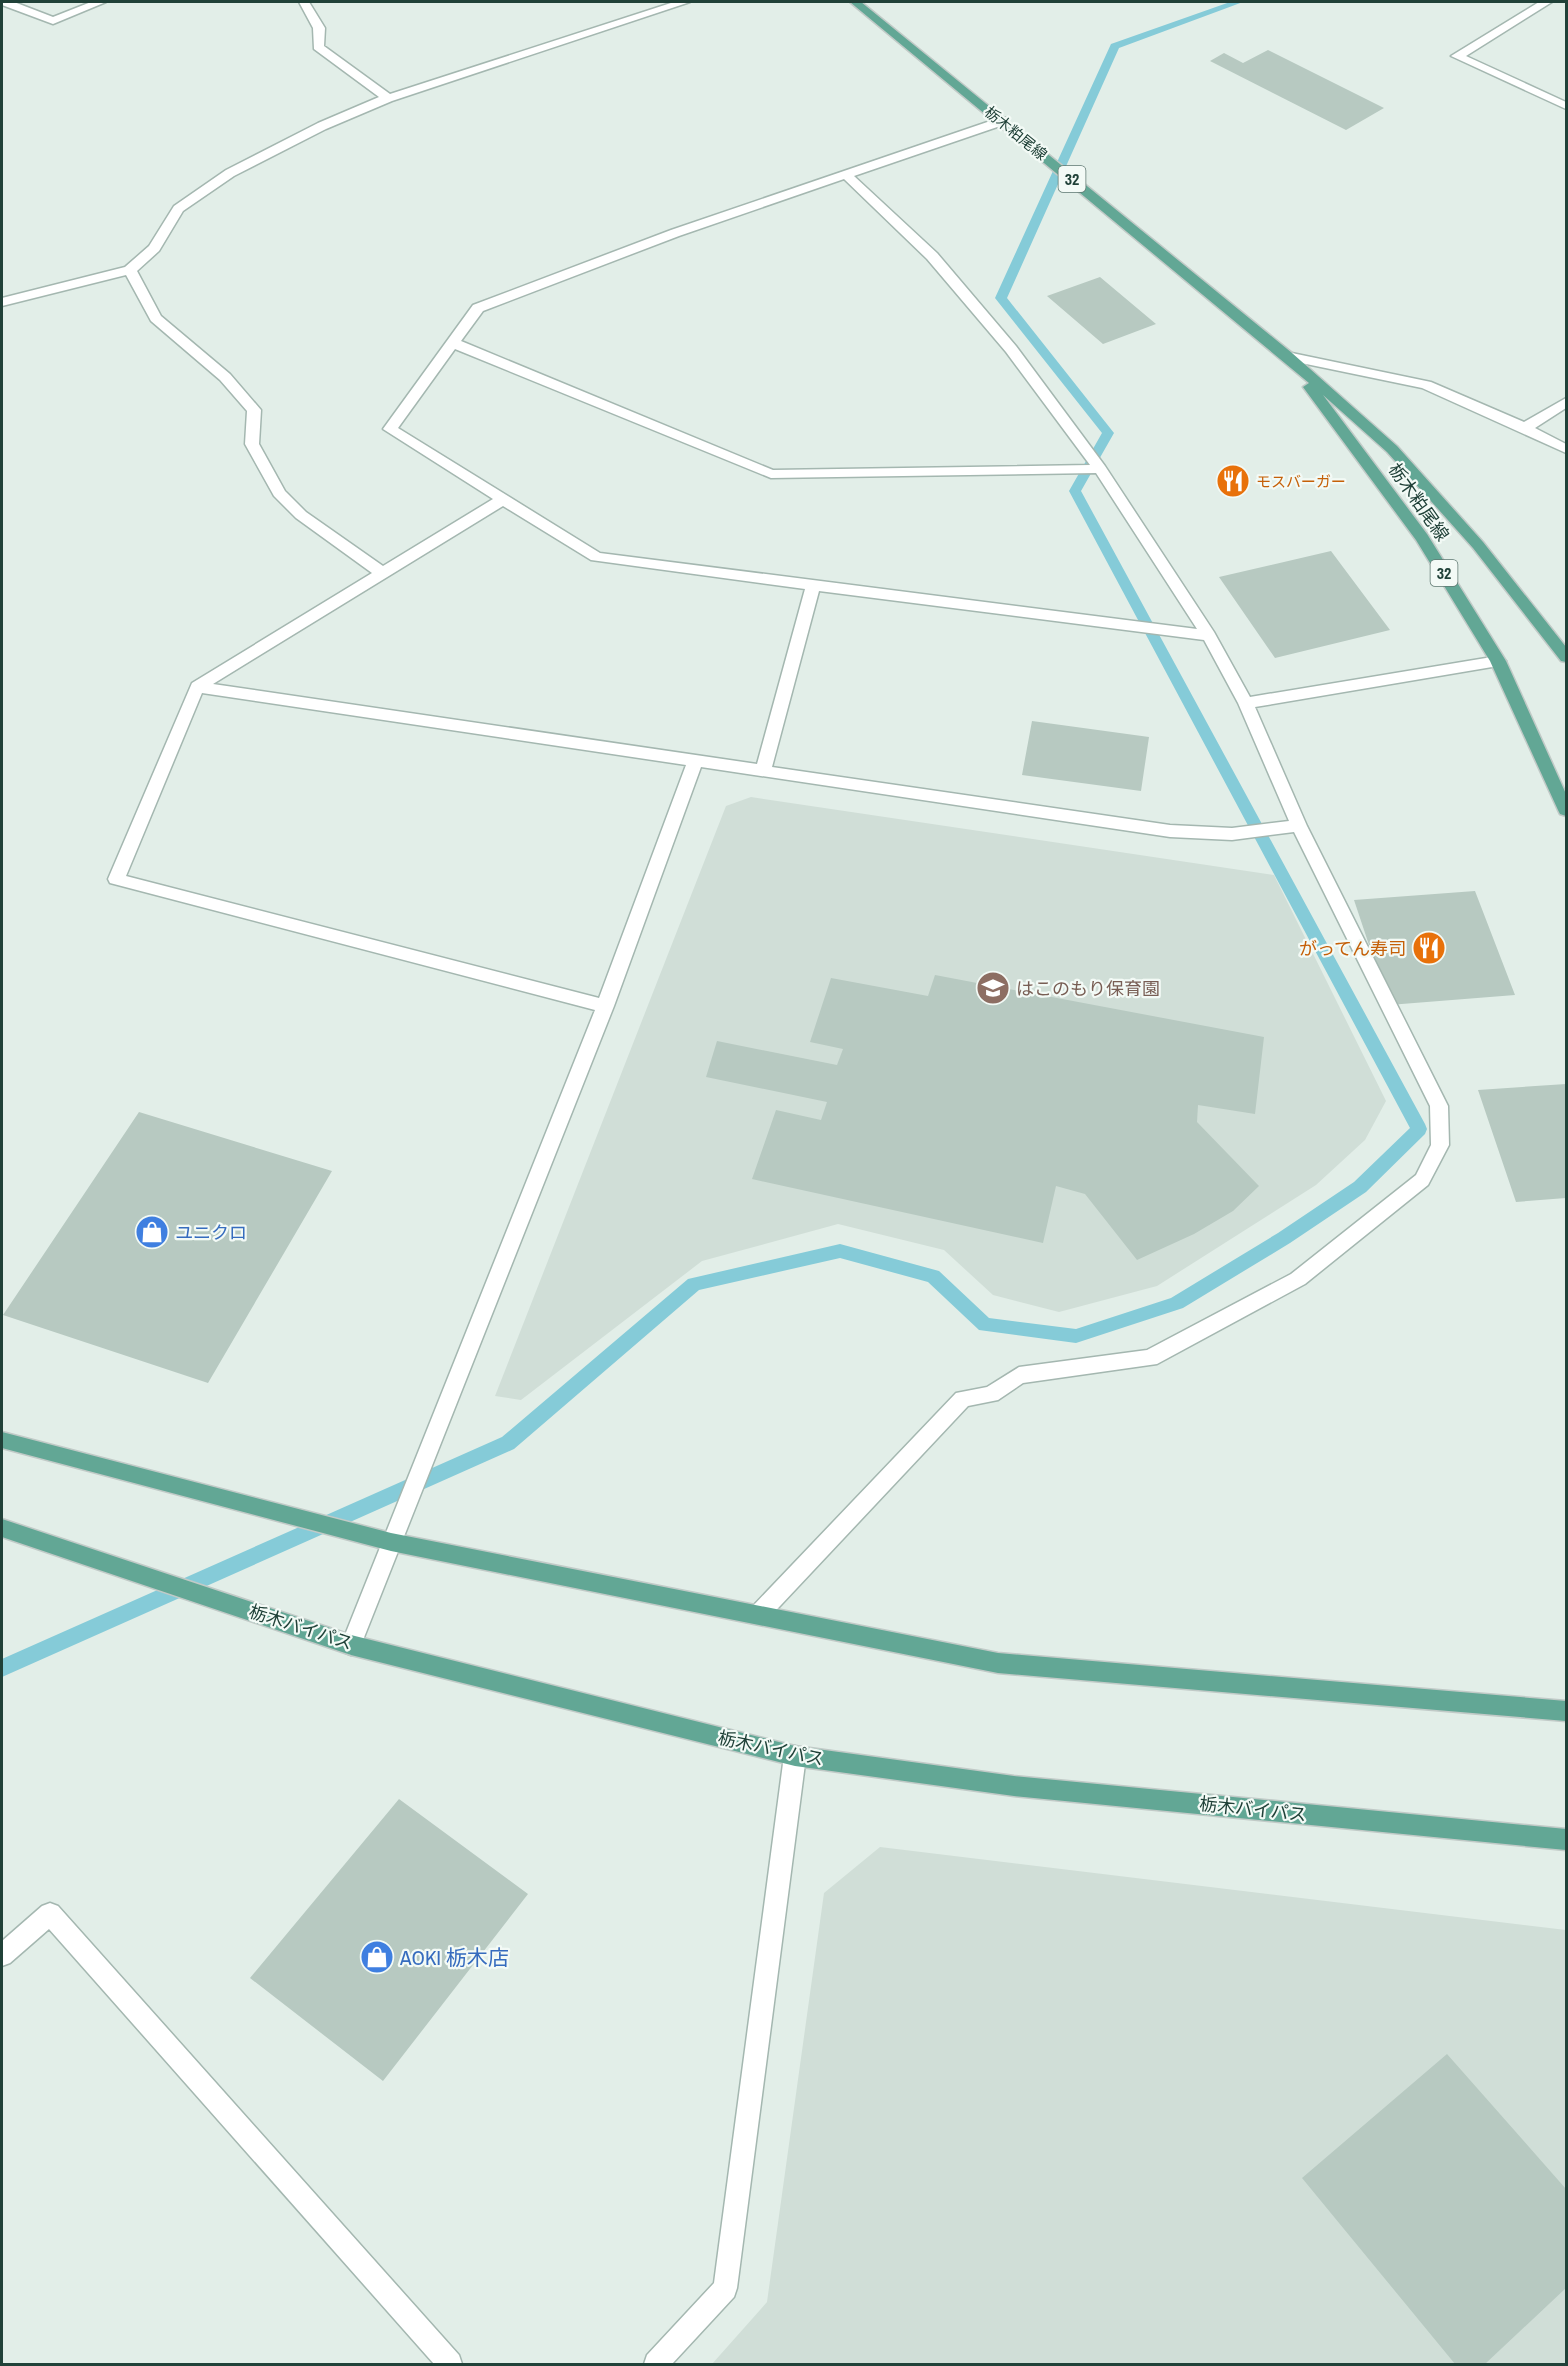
<svg xmlns="http://www.w3.org/2000/svg" width="1568" height="2366" font-family="'Archivo Narrow','Noto Sans JP',sans-serif">
<rect width="100%" height="100%" fill="#e2eee8"/>
<path fill="#d0ded7" d="M751 797 1274 875 1386 1101 1365 1140 1316 1185 1157 1286 1059 1312 993 1295 944 1250 838 1224 702 1261 521 1400 495 1396 726 806Z
M880 1847 1566 1930V2364H712L767 2302 824 1893Z"/>
<g fill="none" stroke-linecap="round" stroke-linejoin="round">
<path fill="#85cbd8" fill-rule="evenodd" d="M1230 2H1243L1119 48 1007 298 1114 433 1081 491 1425 1124 1427 1129 1425 1134 1366 1192 1290 1243 1183 1308 1076 1343 979 1330 928 1282 840 1258 699 1290 514 1449 2 1677V1659L502 1437 688 1279 840 1244 939 1271 989 1318 1076 1329 1171 1298 1278 1233 1354 1182 1410 1128 1069 491 1102 433 995 298 1111 44Z"/>
</g>
<path fill="#b7c9c1" d="M1268 50 1384 108 1346 130 1210 61 1224 53 1243 63Z
M1100 277 1156 324 1103 344 1047 296Z
M1331 551 1390 630 1275 658 1219 577Z
M1032 721 1149 737 1141 791 1022 775Z
M1475 891 1515 995 1389 1005 1354 900Z
M935 975 1264 1037 1255 1114 1198 1105 1197 1122 1259 1186 1233 1211 1194 1234 1137 1260 1085 1194 1056 1186 1043 1243 752 1179 776 1110 821 1120 827 1102 706 1077 717 1041 837 1065 843 1049 810 1042 831 978 928 996Z
M1566 1084V1198L1516 1202 1478 1090Z
M139 1112 332 1171 208 1383 3 1315Z
M399 1799 528 1894 383 2081 250 1978Z
M1447 2054 1566 2189V2288L1485 2364H1455L1302 2178Z"/>
<g fill="none" stroke-linecap="round" stroke-linejoin="round">
<defs>
<path id="minor" d="M2 2H14L53 17 91 2H106L53 24 2 5Z
M299 2H309L325 28 324 46 390 94 674 2H690L392 101 326 129 234 176 183 211 159 251 137 271 161 316 230 374 261 410 259 444 285 491 306 512 383 566 493 499 383 429 473 305 671 230 1002 117 1006 118V124L854 176 937 253 1016 346 1105 466 1214 632 1250 697 1498 656 1506 661 1498 666 1255 707 1307 826 1448 1106 1449 1145 1428 1185 1305 1284 1157 1364 1023 1383 998 1400 968 1406 765 1622 758 1624 751 1622 748 1615 751 1608 956 1393 987 1387 1019 1367 1147 1350 1291 1274 1416 1175 1431 1145 1430 1106 1294 832 1232 840 1170 837 701 767 614 1006 361 1645 358 1652 351 1655 344 1652 341 1645 595 1010 110 883 108 879 192 683 372 573 296 518 274 496 245 444 247 411 220 380 151 321 126 275 2 306V298L125 267 149 246 174 206 226 170 318 123 379 97 314 49 313 28ZM844 179 927 259 1006 352 1090 465 773 470 461 341 483 311 679 236ZM455 349 771 478 1096 473 1197 629 600 553 398 428ZM503 506 591 560 805 589 757 764 213 684ZM819 591 1204 640 1238 703 1289 821 1232 828 1170 825 772 767ZM202 693 686 765 599 998 126 876Z
M1539 2H1552L1466 56 1566 102V109L1451 56Z
M1287 352 1431 382 1524 422 1566 398V408L1535 428 1566 444V453L1422 388 1282 359 1280 356Z
M795 1746 803 1749 806 1756 737 2288 734 2297 672 2364H644L647 2355 714 2283 784 1756 787 1749Z
M50 1903 58 1906 459 2355 462 2364H434L49 1929 10 1963 2 1966V1941L42 1906Z"/>
<path id="major" d="M850 2H861L1292 353 1397 446 1483 542 1566 647V662L1561 661 1473 548 1387 452 1323 395 1427 534 1506 661 1566 794V816L1560 814 1558 810 1490 661 1416 540 1303 387 1309 383Z
M2 1432 391 1533 998 1653 1566 1701V1721L998 1673 391 1551 2 1448Z
M2 1519 351 1635 795 1746 1014 1776 1566 1829V1850L1014 1796 795 1766 351 1655 2 1537Z"/>
</defs>
<use href="#minor" stroke="#a4b7b0" stroke-width="3"/>
<use href="#major" stroke="#c1cac7" stroke-width="3"/>
<use href="#minor" fill="#fff" fill-rule="evenodd"/>
<use href="#major" fill="#62a795" fill-rule="evenodd"/>
</g>
<defs>
<symbol id="restaurant-disc" viewBox="-11 -11 22 22"><circle r="9.5" fill="#e8710a" stroke="#f3faf6"/><path d="M-5-6h1v4h1v-4h1v4h1v-4h1v5L-1.5 .5V6h-2V.5L-5-1ZM5-6V6H3V1.5H1.5Q1.5-4 5-6Z" fill="#fff"/></symbol>
<symbol id="school-disc" viewBox="-11 -11 22 22"><circle r="9.5" fill="#8d6e63" stroke="#f3faf6"/><path d="M0-5L7-2L0 1L-7-2ZM-4 1L0 2.5L4 1V4Q0 6-4 4Z" fill="#fff"/></symbol>
<symbol id="shop-disc" viewBox="-11 -11 22 22"><circle r="9.5" fill="#3f7fe0" stroke="#f3faf6"/><path d="M-5-2.5h2.3a2.7 3.5 0 0 1 5.4 0H5L5.5 6h-11ZM-1.5-2.5h3a1.5 2.3 0 0 0-3 0Z" fill="#fff"/></symbol>
</defs>
<g fill-rule="evenodd">
<use href="#restaurant-disc" x="1214" y="462" width="38" height="38"/>
<use href="#restaurant-disc" x="1410" y="929" width="38" height="38"/>
<use href="#school-disc" x="974" y="969" width="38" height="38"/>
<use href="#shop-disc" x="133" y="1213" width="38" height="38"/>
<use href="#shop-disc" x="358" y="1938" width="38" height="38"/>
</g>
<g text-anchor="middle" dominant-baseline="central" stroke-width="4.5" stroke-linejoin="round" paint-order="stroke">
<g font-size="15" fill="#204138" stroke="#f3faf6">
<text transform="translate(1016 133) rotate(39)">栃木粕尾線</text>
</g>
<g font-size="15" fill="#c56008" stroke="#f3faf6" text-anchor="start">
<text x="1256" y="481">モスバーガー</text>
</g>
<g fill="#f3faf6" stroke="#5f7871" stroke-width="1.5">
<rect x="1058.5" y="166" width="27" height="26" rx="4.5"/>
<rect x="1430.5" y="560" width="27" height="26" rx="4.5"/>
</g>
<g font-size="16" font-weight="bold" fill="#204138">
<text x="1072" y="179">32</text>
<text x="1444" y="573">32</text>
</g>
<g font-size="18" fill="#204138" stroke="#f3faf6">
<text transform="translate(1419 502) rotate(55)">栃木粕尾線</text>
<text transform="translate(301 1627) rotate(18)">栃木バイパス</text>
<text transform="translate(771 1748) rotate(12)">栃木バイパス</text>
<text transform="translate(1253 1809) rotate(6)">栃木バイパス</text>
</g>
<g font-size="18" fill="#c56008" stroke="#f3faf6" text-anchor="end">
<text x="1406" y="948">がってん寿司</text>
</g>
<g font-size="18" fill="#785e54" stroke="#f3faf6" text-anchor="start">
<text x="1016" y="988">はこのもり保育園</text>
</g>
<g font-size="18" fill="#366cbe" stroke="#f3faf6" text-anchor="start">
<text x="175" y="1232">ユニクロ</text>
</g>
<g font-size="21" fill="#366cbe" stroke="#f3faf6" text-anchor="start">
<text x="400" y="1957">AOKI 栃木店</text>
</g>
</g>
<rect width="1568" height="2366" fill="none" stroke="#204138" stroke-width="6"/>
</svg>
